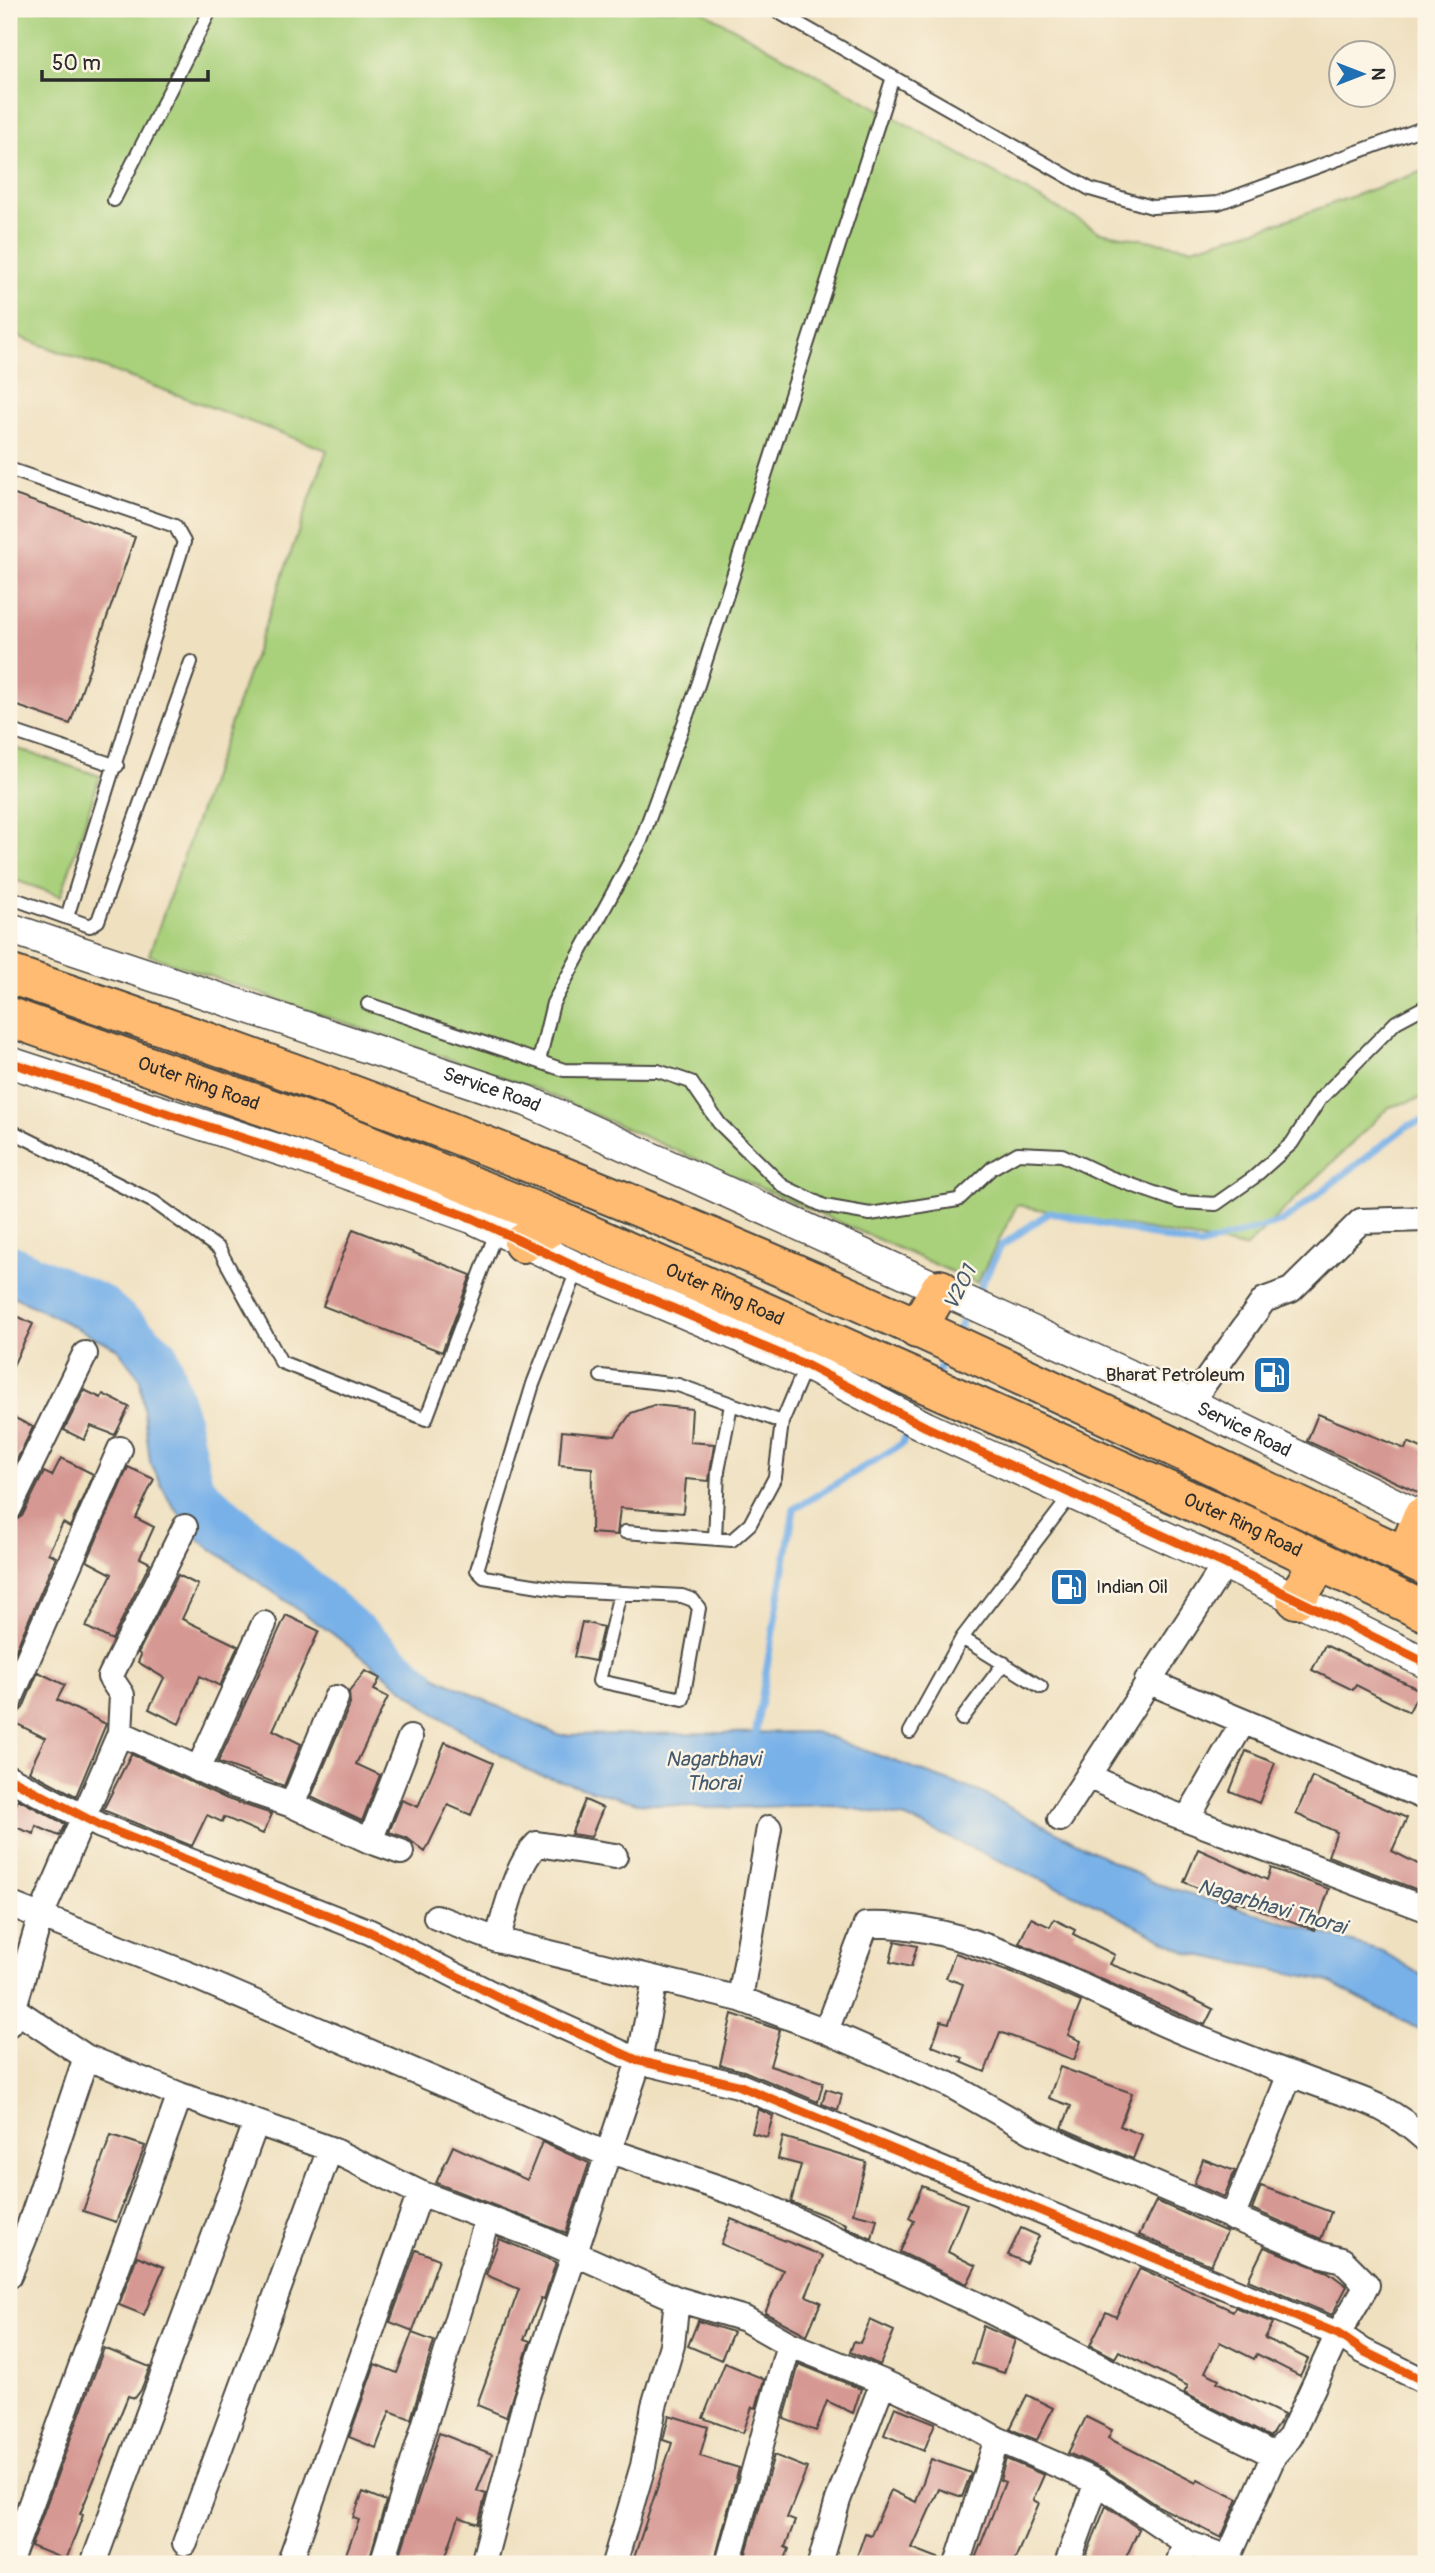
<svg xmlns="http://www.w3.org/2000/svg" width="1435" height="2573" font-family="Pangolin,sans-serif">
<rect width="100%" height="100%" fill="#fcf5e5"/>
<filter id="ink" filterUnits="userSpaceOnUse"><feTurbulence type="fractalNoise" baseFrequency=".0143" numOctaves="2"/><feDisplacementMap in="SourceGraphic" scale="14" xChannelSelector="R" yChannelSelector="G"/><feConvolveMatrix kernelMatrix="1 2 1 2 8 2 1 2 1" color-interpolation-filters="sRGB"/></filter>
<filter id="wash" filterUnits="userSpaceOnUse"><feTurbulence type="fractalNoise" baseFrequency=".00686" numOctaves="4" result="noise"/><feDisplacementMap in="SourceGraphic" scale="28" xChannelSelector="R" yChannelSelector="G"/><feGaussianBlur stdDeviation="1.57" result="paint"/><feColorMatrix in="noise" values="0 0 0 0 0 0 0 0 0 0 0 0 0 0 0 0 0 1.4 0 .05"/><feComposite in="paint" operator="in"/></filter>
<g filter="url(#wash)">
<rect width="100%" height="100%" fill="#efe0c0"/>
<path fill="#a9d07a" stroke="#6a7e52" stroke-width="2" d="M9 9H699L1100 232 1192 248 1278 223 1426 170V1097L1389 1107 1245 1248 1017 1205 977 1283 536 1089 149 955 327 450 9 333Z
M9 746 100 776 61 896 9 878Z"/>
<path fill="#78b1e8" stroke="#526e8a" stroke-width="2" d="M9 1246 110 1291 173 1346 195 1414 209 1481 426 1672 558 1735 814 1732 982 1793 1154 1883 1382 1951 1426 1978V2033L1325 1980 1188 1953 1097 1905 906 1818 832 1805 712 1808 637 1803 530 1772 434 1713 333 1634 199 1540 169 1500 150 1462 140 1379 118 1349 9 1294Z"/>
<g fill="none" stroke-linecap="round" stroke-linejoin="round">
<path stroke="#78b1e8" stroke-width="7" d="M9 1246 110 1291 173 1346 194 1411 209 1481 431 1675
M975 1298 1001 1246 1050 1212 1199 1246 1283 1221 1407 1126 1426 1120
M957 1332 969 1308
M936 1376 947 1352
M754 1742 794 1509 902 1444 910 1427"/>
</g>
<g id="blocks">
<path fill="#d69893" d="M9 493 135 537 70 724 9 703Z
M353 1229 471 1275 442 1352 323 1306Z
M9 1312 33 1324 9 1374Z
M84 1390 101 1398 103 1394 129 1407 115 1435 91 1426 84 1440 64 1430Z
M654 1405 692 1409 690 1442 714 1444 709 1481 686 1479 683 1513 620 1508 617 1535 591 1533 592 1468 559 1465 562 1431 615 1436 631 1413Z
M1318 1414 1405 1449 1408 1442 1426 1450V1496L1307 1441Z
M9 1415 33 1427 9 1476Z
M61 1458 93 1474 70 1527 63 1523 48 1553 56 1557 9 1666V1524L22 1516 44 1472 52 1476Z
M128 1467 154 1479 136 1518 154 1527 140 1558 150 1563 112 1640 86 1627 112 1574 87 1561Z
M178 1575 198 1585 182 1619 238 1646 220 1686 200 1676 179 1724 149 1709 164 1678 138 1662 141 1655 138 1653Z
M286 1615 319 1631 273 1730 301 1744 284 1786 218 1762Z
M582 1622 603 1627 595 1661 574 1657Z
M1325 1645 1420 1690 1409 1712 1356 1685 1353 1690 1312 1670Z
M365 1671 380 1678 374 1690 388 1697 356 1764 380 1775 362 1821 311 1797 350 1704 349 1692Z
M38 1672 65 1685 57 1700 106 1724 76 1796 29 1771 45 1738 9 1720V1717L17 1714 23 1708Z
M445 1742 493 1763 471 1815 448 1805 425 1852 407 1838 389 1832 402 1800 418 1807Z
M1246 1751 1275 1763 1259 1803 1230 1791Z
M131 1754 227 1799 272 1814 263 1834 224 1817 222 1822 207 1815 192 1846 103 1810Z
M1312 1777 1407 1818 1392 1851 1426 1868V1893L1328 1856 1337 1832 1296 1814Z
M18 1799 65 1824 59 1836 36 1826 34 1834 9 1825Z
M585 1800 603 1808 591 1837 571 1834Z
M1198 1849 1267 1880 1271 1868 1329 1889 1315 1930 1237 1901 1235 1905 1184 1882Z
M1031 1918 1050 1927 1054 1919 1075 1930 1073 1934 1115 1955 1110 1964 1165 1985 1213 2009 1205 2025 1019 1943Z
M895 1941 917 1946 911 1967 890 1962Z
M955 1953 1026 1978 1081 2002 1068 2035 1081 2041 1074 2060 1000 2032 985 2072 961 2062 963 2058 932 2046 941 2021 949 2023 963 1984 946 1978Z
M732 2014 780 2030 770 2066 823 2083 818 2102 744 2071 720 2065Z
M1060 2067 1132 2093 1120 2126 1142 2135 1133 2159 1062 2128 1071 2106 1049 2098Z
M826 2089 842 2094 838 2110 822 2104Z
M758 2109 773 2116 767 2137 752 2133Z
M111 2135 145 2146 116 2222 83 2211Z
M783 2137 866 2162 853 2213 877 2219 872 2239 845 2227 846 2224 791 2202 801 2165 778 2159Z
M542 2142 589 2163 566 2233 436 2183 453 2146 527 2180Z
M1203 2159 1235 2171 1224 2197 1194 2184Z
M922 2186 967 2204 948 2252 976 2266 967 2284 900 2252 914 2221 909 2218Z
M1261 2186 1331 2212 1321 2239 1252 2209Z
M1156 2201 1227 2232 1211 2265 1139 2235Z
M731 2219 823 2256 806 2296 821 2302 807 2335 765 2313 783 2270 721 2244Z
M1021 2228 1039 2236 1026 2263 1008 2255Z
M499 2239 556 2262 544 2299 541 2298 524 2339 530 2341 506 2417 477 2405 519 2289 486 2275Z
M1264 2247 1328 2272 1347 2286 1332 2315 1248 2280Z
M416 2250 439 2259 413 2331 390 2322Z
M137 2256 164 2267 144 2315 119 2305Z
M1140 2268 1233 2311 1235 2307 1273 2323 1265 2338 1308 2359 1300 2376 1257 2354 1254 2359 1220 2342 1205 2372 1219 2379 1217 2382 1284 2415 1270 2437 1184 2393 1188 2386 1119 2351 1115 2358 1090 2345 1106 2312 1116 2317Z
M870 2320 894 2331 880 2365 850 2352 854 2341 860 2343Z
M698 2321 733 2332 721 2360 688 2346Z
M983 2326 1015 2340 1004 2373 972 2363Z
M412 2333 434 2341 411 2419 390 2411 376 2448 349 2437 375 2364 397 2373Z
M104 2348 150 2367 141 2390 135 2398 128 2396 80 2514 83 2515 66 2560 31 2546Z
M725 2363 764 2379 756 2408 752 2407 743 2433 703 2418Z
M799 2364 861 2389 853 2413 827 2401 816 2431 784 2419Z
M1027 2395 1053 2408 1037 2440 1010 2429Z
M895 2407 935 2423 924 2451 884 2435Z
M669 2415 708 2427 700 2456 739 2468 714 2564H632L672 2443 663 2440Z
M1086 2417 1112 2430 1108 2438 1196 2483 1198 2480 1238 2499 1221 2538 1160 2507 1105 2470 1068 2453Z
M439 2433 492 2454 477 2491 486 2494 478 2524 459 2517 443 2564H397Z
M774 2455 807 2468 787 2518 795 2521 785 2547 789 2549 783 2564H743Z
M931 2459 971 2473 962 2497 939 2489 912 2548 943 2560V2564H872L856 2559 865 2533 871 2535 891 2490 916 2502Z
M1006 2459 1044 2475 1033 2500 1039 2503 1013 2564H973L1005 2482 1000 2480Z
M363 2492 386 2501 368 2564H342L359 2520 353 2518Z
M1106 2506 1139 2529 1123 2564H1103L1086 2556Z"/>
</g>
</g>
<g filter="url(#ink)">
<use href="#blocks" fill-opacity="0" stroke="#484641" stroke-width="2"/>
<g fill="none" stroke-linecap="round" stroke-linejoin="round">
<defs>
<path id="service" d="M773 9 1090 189 1152 207 1218 203 1426 127
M114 200 211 9
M9 469 175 526 184 542 67 917
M9 730 117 766
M9 897 90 926 98 921 191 662
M368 1004 564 1070 658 1071 691 1082 719 1123 783 1186 824 1206 870 1214 958 1200 992 1168 1018 1153 1062 1155 1109 1177 1180 1202 1216 1204 1253 1178 1292 1143 1320 1099 1396 1022 1426 1006
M539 1061 553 1003 641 841 698 685 893 77
M9 1130 154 1202 219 1249 281 1362 426 1419 492 1243 493 1229
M578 1268 533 1384 477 1570 484 1577 564 1590 682 1596 693 1600 699 1608 683 1699 599 1681 620 1593
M601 1376 678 1385 782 1422
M625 1532 732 1540 750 1524 775 1477 782 1422 806 1365
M715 1539 718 1471 731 1405
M962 1638 1041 1687
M962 1719 1004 1663
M910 1732 962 1638 1072 1494"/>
<path id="minor" d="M1190 1403 1264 1300 1291 1290 1361 1221 1426 1219
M9 1509 85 1354
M1147 1681 1426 1798
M9 1702 120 1449
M120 1733 233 1785 292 1805 336 1698
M198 1770 264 1624
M1088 1776 1163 1810 1426 1909
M9 1778 101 1826 370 1932 500 1998 639 2061 738 2085 1338 2334 1363 2351 1426 2382
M292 1805 370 1841 410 1738
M1060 1819 1225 1564
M1187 1819 1243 1722
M370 1841 401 1852
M9 1904 198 1978 609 2155 619 2154 746 2197 976 2304 1274 2455
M436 1917 497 1940C506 1912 516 1864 537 1844L615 1856
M497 1940 740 1999 826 2031 952 2086 1033 2132 1319 2254 1342 2260 1367 2285 1338 2334 1290 2437 1274 2455 1228 2558
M740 1999 769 1828
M14 2009 86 2057 180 2095 330 2149 420 2193 540 2238 677 2299 745 2319 789 2344 883 2382 950 2413 997 2439 1097 2482 1185 2542 1228 2558 1231 2564
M9 2024 40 1918 120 1733 122 1695 110 1677 185 1527
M826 2031 866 1925C974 1921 1092 1996 1190 2035 1228 2050 1266 2065 1304 2079 1356 2099 1382 2100 1426 2140
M1232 2218 1290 2074
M9 2276 29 2227 86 2057
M185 2543 330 2149
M9 2564 180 2095
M93 2564 256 2123
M289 2564 420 2193
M382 2564 487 2220
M483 2564 526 2399 639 2061 655 1980
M614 2564 643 2466 654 2406 672 2345 677 2299
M728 2564 789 2344
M820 2564 838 2500 883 2382
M957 2564 997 2439
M1067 2564 1097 2482
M1178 2564 1185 2542"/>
<g id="tertiary">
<path id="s1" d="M9 928 527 1101 1190 1403 1426 1519"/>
<path d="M9 1062 289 1153 472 1218 578 1268 806 1365 926 1427 1225 1564 1426 1663"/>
</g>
<g id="trunk">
<path d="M9 974C288 1066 562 1171 831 1289 1031 1377 1228 1474 1426 1566"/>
<path id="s2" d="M9 1017 345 1135 559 1221 1247 1526 1426 1612"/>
<path d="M523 1243 559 1221"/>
<path d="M917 1329 940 1289"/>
<path d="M1406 1556 1422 1517"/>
<path d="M1296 1599 1320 1561"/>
</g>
</defs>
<use href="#service" stroke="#484641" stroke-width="16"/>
<use href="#minor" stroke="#484641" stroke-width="28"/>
<use href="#tertiary" stroke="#484641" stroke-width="33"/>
<use href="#trunk" stroke="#484641" stroke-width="42"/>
<use href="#service" stroke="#fff" stroke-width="12"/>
<use href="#minor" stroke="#fff" stroke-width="24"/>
<use href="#tertiary" stroke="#fff" stroke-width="30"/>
<use href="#trunk" stroke="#ffbb71" stroke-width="38"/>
<defs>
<path id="cycleway" d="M9 1062 289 1153 472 1218 578 1268 806 1365 926 1427 1225 1564 1426 1663
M9 1778 101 1826 370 1932 500 1998 639 2061 738 2085 1338 2334 1363 2351 1426 2382"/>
</defs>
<use href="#cycleway" stroke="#fcf5e5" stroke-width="13"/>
<use href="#cycleway" stroke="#e8590c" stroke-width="9"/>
</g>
</g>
<defs>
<symbol id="fuel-square" viewBox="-11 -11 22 22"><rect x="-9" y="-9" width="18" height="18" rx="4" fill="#1f6fb2" stroke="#fcf5e5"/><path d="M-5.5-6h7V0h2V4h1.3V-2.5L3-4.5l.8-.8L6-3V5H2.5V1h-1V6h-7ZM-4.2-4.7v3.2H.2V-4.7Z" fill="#fff"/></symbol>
</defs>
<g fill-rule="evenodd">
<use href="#fuel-square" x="1250" y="1353" width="44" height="44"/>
<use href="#fuel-square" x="1047" y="1565" width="44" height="44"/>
</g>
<g text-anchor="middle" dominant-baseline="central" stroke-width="5" stroke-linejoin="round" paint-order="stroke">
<g font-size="19" fill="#2b2b2b" stroke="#fcf5e5">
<text stroke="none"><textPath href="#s2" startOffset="201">Outer Ring Road</textPath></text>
<text stroke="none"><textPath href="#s1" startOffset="509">Service Road</textPath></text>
<text stroke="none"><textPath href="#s2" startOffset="768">Outer Ring Road</textPath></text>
<text stroke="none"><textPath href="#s1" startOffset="1335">Service Road</textPath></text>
<text stroke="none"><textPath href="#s2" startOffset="1335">Outer Ring Road</textPath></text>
</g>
<g font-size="19" fill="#2b2b2b" stroke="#fcf5e5" text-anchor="end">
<text x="1245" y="1375">Bharat Petroleum</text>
<text x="1096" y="1587" text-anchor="start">Indian Oil</text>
</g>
<g font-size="21" font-style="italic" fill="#465a6d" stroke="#fcf5e5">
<text transform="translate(960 1288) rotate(-63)">V201</text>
<text x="713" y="1759">Nagarbhavi<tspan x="713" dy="24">Thorai</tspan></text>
<text transform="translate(1272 1907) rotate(16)">Nagarbhavi Thorai</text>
</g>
</g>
<rect width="1435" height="2573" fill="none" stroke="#fcf5e5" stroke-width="35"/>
<g transform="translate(1362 74) rotate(90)"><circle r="33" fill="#fcf5e5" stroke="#a8a49b" stroke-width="2"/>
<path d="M0-5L12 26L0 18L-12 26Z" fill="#1f6fb2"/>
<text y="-10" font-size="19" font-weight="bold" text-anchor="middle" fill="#2b2b2b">N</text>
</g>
<path d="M42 70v10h166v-10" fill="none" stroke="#2b2b2b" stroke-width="3.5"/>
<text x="52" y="70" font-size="21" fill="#2b2b2b" stroke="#fcf5e5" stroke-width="5" paint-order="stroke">50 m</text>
</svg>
